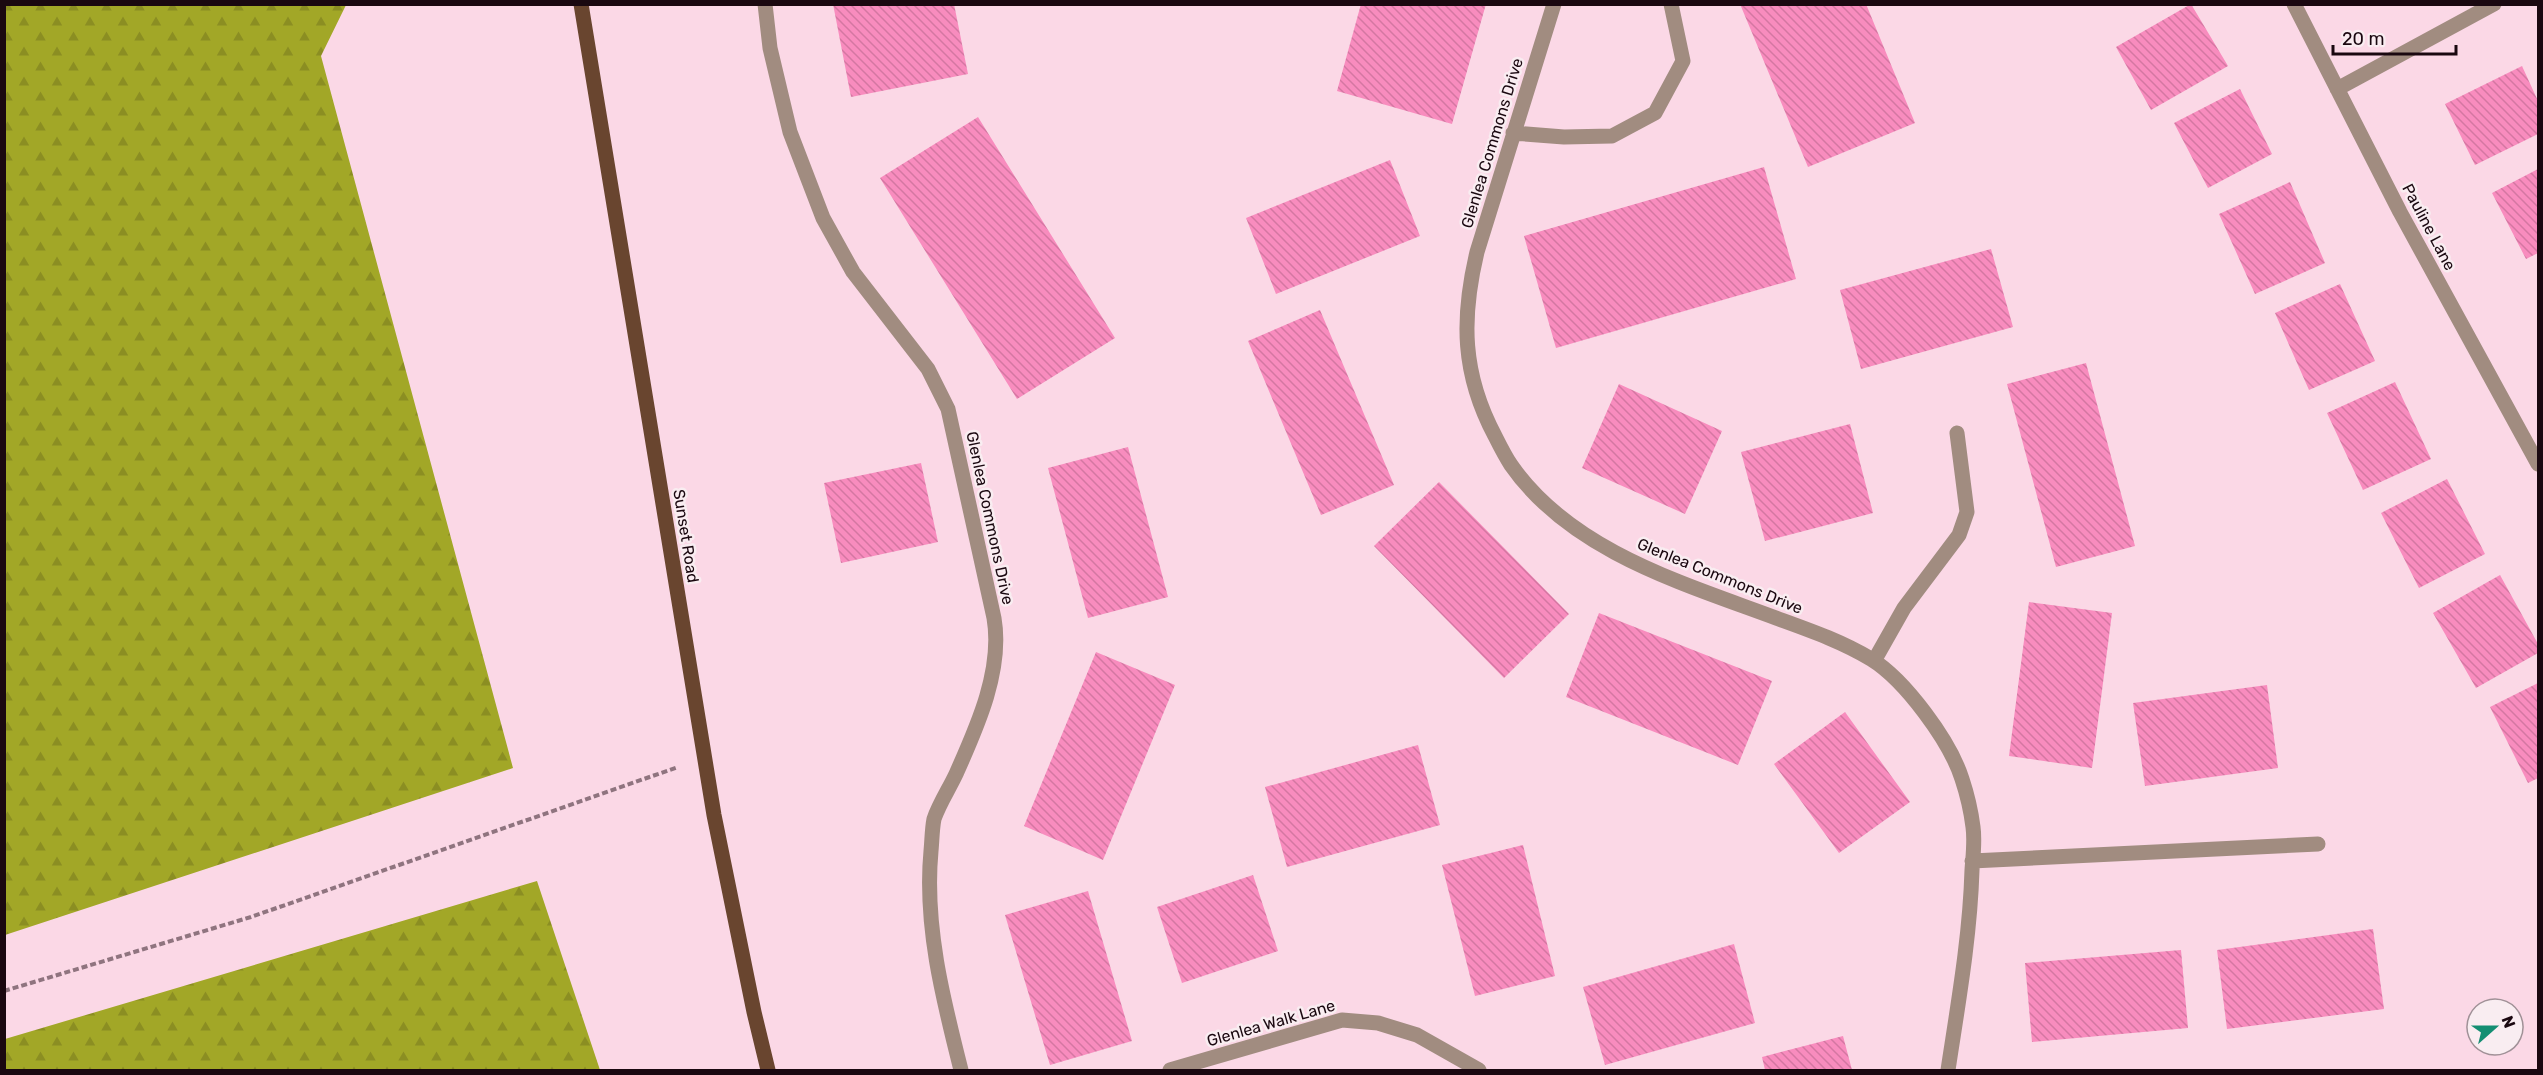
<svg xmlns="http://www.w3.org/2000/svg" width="2543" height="1075" font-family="Rubik,sans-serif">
<defs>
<pattern id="forest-firs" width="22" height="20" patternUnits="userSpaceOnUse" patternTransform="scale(1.5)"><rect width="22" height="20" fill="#a2a727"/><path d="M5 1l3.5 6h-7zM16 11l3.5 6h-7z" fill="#8b8e22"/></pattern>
<pattern id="building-back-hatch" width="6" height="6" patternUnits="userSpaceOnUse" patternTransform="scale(1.5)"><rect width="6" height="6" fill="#f88cbe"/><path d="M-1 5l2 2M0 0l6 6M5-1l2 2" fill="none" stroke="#d477a2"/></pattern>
</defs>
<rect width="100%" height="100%" fill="#fbd8e6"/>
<path fill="url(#forest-firs)" d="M4 5H346L321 56 513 768 5 935Z
M537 881 600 1070H5V1039Z"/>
<path fill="url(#building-back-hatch)" d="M833 4H954L968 74 851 97Z
M1361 4H1486L1452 124 1337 91Z
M1740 4H1866L1915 123 1808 167Z
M2191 4 2228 66 2151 110 2116 47Z
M2522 66 2538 101V134L2475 165 2445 104Z
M2240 89 2272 154 2208 188 2174 123Z
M978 117 1115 338 1017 399 880 178Z
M1390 160 1420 236 1276 294 1246 218Z
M1764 167 1796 279 1556 348 1524 236Z
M2538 169V253L2526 259 2492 193Z
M2290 182 2325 263 2255 294 2219 214Z
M1991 249 2013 327 1861 369 1840 290Z
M2340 284 2375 361 2309 390 2275 313Z
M1320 310 1394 485 1321 515 1248 341Z
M2086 363 2135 546 2056 567 2007 384Z
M2395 382 2431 459 2363 490 2327 413Z
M1619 384 1722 431 1685 514 1582 468Z
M1850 424 1873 513 1765 541 1741 452Z
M1128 447 1168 597 1088 618 1048 468Z
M921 463 938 542 841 563 824 483Z
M2447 479 2485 554 2419 588 2381 513Z
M1439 482 1569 614 1504 678 1374 546Z
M2500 575 2538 644V653L2476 688 2433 613Z
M2029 602 2112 613 2092 768 2009 756Z
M1599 613 1772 681 1738 765 1566 697Z
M1096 652 1175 685 1103 860 1024 826Z
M2538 683V778L2528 783 2490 707Z
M2267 685 2278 768 2145 786 2133 703Z
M1845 712 1910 802 1839 853 1774 764Z
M1418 745 1440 825 1287 867 1265 787Z
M1523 845 1555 976 1475 996 1442 865Z
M1253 875 1278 951 1182 983 1157 907Z
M1088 891 1132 1041 1050 1065 1005 915Z
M2373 929 2384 1009 2227 1029 2217 950Z
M1734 944 1755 1023 1605 1065 1583 987Z
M2181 950 2188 1028 2032 1042 2025 963Z
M1843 1036 1852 1070H1765L1762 1057Z"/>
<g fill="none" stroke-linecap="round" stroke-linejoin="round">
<path stroke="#8f747f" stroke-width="4" stroke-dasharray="6 3" stroke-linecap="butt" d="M4 991 251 917 678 767"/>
<path stroke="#a18c80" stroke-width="15" d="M765 4 770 48 790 132 823 218 853 272 928 369 948 409 994 618C1003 670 977 727 956 774 949 789 939 804 934 819 932 829 932 841 931 851 924 925 943 999 961 1070
M1554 4 1477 252C1461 319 1462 374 1495 436 1500 446 1505 456 1511 465 1571 551 1682 583 1776 618 1809 630 1841 641 1871 659 1905 680 1950 741 1962 779 1967 794 1971 811 1973 827 1975 841 1973 856 1972 870 1970 937 1958 1004 1948 1070
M2294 4 2400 212 2538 464
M2337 89 2494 4
M1513 133 1564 137 1612 136 1655 113 1683 61 1671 4
M1874 661 1904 608 1959 535 1967 512 1957 433
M1972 861 2318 844
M1170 1070 1342 1020 1378 1023 1417 1035 1479 1070"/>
<path stroke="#69452f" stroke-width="15" d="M581 4 714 815 754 1012 768 1070"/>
</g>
<g text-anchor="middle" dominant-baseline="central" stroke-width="5" stroke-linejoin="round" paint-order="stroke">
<g font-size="16" fill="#1a0810" stroke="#f9edf1">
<text transform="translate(1492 143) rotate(-73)">Glenlea Commons Drive</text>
<text transform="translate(2429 227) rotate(62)">Pauline Lane</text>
<text transform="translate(990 518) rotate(78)">Glenlea Commons Drive</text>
<text transform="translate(686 536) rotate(81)">Sunset Road</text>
<text transform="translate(1720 576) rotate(22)">Glenlea Commons Drive</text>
<text transform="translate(1271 1023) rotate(-16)">Glenlea Walk Lane</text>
</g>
</g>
<rect width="2543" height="1075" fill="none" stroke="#1a0810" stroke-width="12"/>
<g transform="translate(2495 1027) rotate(69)"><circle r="28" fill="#f9edf1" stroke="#a09197" stroke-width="1.5"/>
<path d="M0-4.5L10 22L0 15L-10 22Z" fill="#148e72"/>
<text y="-9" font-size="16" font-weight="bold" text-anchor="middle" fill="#1a0810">N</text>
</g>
<path d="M2333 45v9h123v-9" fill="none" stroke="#1a0810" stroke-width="3"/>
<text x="2342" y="45" font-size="18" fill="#1a0810" stroke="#f9edf1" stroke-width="4.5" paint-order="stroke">20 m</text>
</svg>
